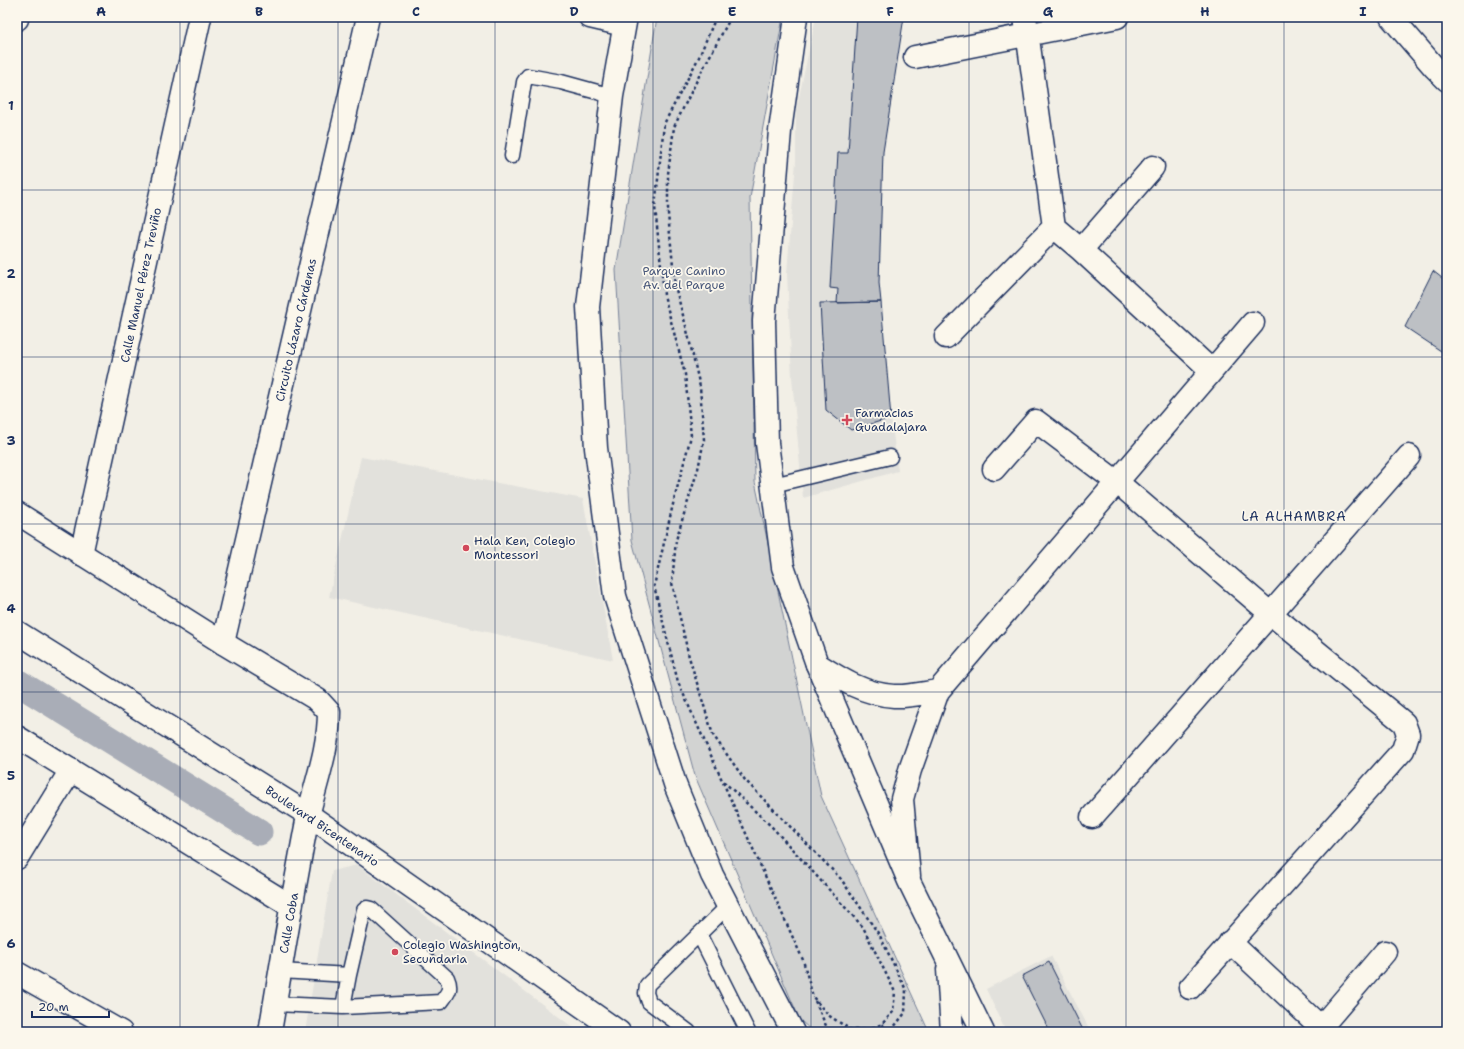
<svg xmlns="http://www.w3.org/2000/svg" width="1464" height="1049" font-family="'Shantell Sans',sans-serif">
<rect width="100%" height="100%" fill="#f2efe6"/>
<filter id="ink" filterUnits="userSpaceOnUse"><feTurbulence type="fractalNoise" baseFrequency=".025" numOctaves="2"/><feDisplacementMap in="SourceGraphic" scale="8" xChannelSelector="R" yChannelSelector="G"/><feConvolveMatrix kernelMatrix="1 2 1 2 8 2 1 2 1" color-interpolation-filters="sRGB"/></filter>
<g filter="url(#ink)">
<path fill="#e2e1dc" d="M816 17H904L883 152 879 283 891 418 898 471 803 498 792 378 787 273 796 161V111Z
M361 457 583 499 613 660 329 597Z
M357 865 579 1032H305L332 871Z
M1051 956 1091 1032H1006L986 989Z"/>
<path fill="#d2d3d2" stroke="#768198" d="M657 17H783L750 198 755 482 821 796 929 1032H813L800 1020 695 776 632 540 616 270Z"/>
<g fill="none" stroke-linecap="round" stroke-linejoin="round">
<path stroke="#a9adb7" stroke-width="27" d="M17 682 259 832"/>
</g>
<path fill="#bdc0c4" stroke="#1b2f5e" d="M857 17H904L883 152 879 283 881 302 837 303 838 289 830 288 838 153H848Z
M1433 271 1447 282V355L1405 327Z
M881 302 891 418 851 430 826 410 820 303Z
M1049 962 1084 1032H1050L1022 976Z"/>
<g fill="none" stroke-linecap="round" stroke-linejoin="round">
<defs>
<path id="service" d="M512 156 524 82 528 76 561 82 612 96
M773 485 890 457
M699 934 748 1032
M280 971 349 975
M275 1004 343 1007 441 1002C448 993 452 989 447 978L371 909 367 908 364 910 349 975 343 1007
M689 1032 649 1002 646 993 647 985 728 906"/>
<path id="minor" d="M1025 17 1054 227 1081 250 1212 371
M17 19V17
M915 57 1117 17
M1081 250 1153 167
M946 337 1054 227
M994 469 1036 421 1117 482 1271 614 1404 723 1408 734 1403 750 1190 988
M81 554 200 17
M223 643 368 17
M817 664C842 680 864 694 894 696 908 697 924 693 938 691
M1092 817 1409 456
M17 858 71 770
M909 876 902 799 910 770 938 691 1253 323
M1230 942 1326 1032
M17 973 121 1032
M1321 1027 1385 952"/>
<path id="tertiary" d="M590 17 624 25
M1391 17 1435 68 1447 80
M17 513 223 643 318 700 329 712C329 748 316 782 308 816 294 888 282 960 270 1032"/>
<path id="secondary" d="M626 17 612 96 588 307 596 448 615 596 676 787 712 875 793 1032
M796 17 780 131 764 321 767 443 783 567 817 664 909 881 983 1032
M17 632 309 815 619 1032
M17 737 291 906
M948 969 952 1032"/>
</defs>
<use href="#service" stroke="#1b2f5e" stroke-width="17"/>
<use href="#minor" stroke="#1b2f5e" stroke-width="25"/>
<use href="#tertiary" stroke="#1b2f5e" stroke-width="25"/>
<use href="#secondary" stroke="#1b2f5e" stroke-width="25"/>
<path stroke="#1b2f5e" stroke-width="2.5" stroke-dasharray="3 3" stroke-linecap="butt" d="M716 17 699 57 664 124 655 207 664 295 685 374 691 436 674 500 654 586 678 682 722 780 772 827 863 927 895 992 893 1012 882 1024 868 1030H851L828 1015 813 997 803 960 722 780
M731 17 699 76 674 127 668 174V214L675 286 687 330 700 387 704 440 698 469 676 540 672 583 689 657 713 735 745 780 841 879 880 936 906 990 905 1013 890 1032
M815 1001 828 1030 832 1032
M882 1024 889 1032"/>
<use href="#service" stroke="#fbf7ec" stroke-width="14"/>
<use href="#minor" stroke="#fbf7ec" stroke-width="22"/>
<use href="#tertiary" stroke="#fbf7ec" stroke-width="22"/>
<use href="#secondary" stroke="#fbf7ec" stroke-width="22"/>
</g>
</g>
<path fill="none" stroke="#1b2f5e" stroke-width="1" stroke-opacity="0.55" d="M180 17V1032M338 17V1032M495 17V1032M653 17V1032M811 17V1032M969 17V1032M1126 17V1032M1284 17V1032M17 190H1447M17 357H1447M17 524H1447M17 692H1447M17 860H1447"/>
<g fill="#d1495b" stroke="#fbf7ec" stroke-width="1.5">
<path d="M845 414h4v4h4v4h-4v4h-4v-4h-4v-4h4z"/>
<circle cx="466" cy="548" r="4"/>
<circle cx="395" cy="952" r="4"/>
</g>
<g text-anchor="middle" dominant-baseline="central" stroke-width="3.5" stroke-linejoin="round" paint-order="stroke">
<g font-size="12" fill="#49587b" stroke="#fbf7ec">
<text x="684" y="271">Parque Canino<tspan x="684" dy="14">Av. del Parque</tspan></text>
</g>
<g font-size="12" fill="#1b2f5e" stroke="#fbf7ec">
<text transform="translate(141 285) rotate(-78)">Calle Manuel Pérez Treviño</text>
<text transform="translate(296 330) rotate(-77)">Circuito Lázaro Cárdenas</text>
<text transform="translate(322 826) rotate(34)">Boulevard Bicentenario</text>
<text transform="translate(289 923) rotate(-80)">Calle Coba</text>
</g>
<g font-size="12" fill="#1b2f5e" stroke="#fbf7ec" text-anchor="start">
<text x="855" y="413">Farmacias<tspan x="855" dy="14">Guadalajara</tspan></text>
<text x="474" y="541">Hala Ken, Colegio<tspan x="474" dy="14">Montessori</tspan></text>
<text x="403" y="945">Colegio Washington,<tspan x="403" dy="14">Secundaria</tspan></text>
</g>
<g font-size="13" letter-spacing="1" fill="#1b2f5e" stroke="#fbf7ec">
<text x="1294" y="516">LA ALHAMBRA</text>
</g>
</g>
<rect width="1464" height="1049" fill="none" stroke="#fbf7ec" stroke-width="44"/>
<path d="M32 1011v6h77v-6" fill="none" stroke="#1b2f5e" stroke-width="2"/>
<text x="38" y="1011" font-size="12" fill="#1b2f5e" stroke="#fbf7ec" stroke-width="3" paint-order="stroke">20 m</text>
<rect x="22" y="22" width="1420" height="1005" fill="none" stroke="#1b2f5e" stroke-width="1.5"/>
<g font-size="13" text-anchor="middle" font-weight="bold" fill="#1b2f5e">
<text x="101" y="16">A</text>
<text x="259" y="16">B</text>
<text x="416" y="16">C</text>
<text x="574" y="16">D</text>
<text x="732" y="16">E</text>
<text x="890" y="16">F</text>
<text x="1048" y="16">G</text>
<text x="1205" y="16">H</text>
<text x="1363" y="16">I</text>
<text x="11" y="110">1</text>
<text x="11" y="278">2</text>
<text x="11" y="445">3</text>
<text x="11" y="613">4</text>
<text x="11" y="780">5</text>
<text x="11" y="948">6</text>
</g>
</svg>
